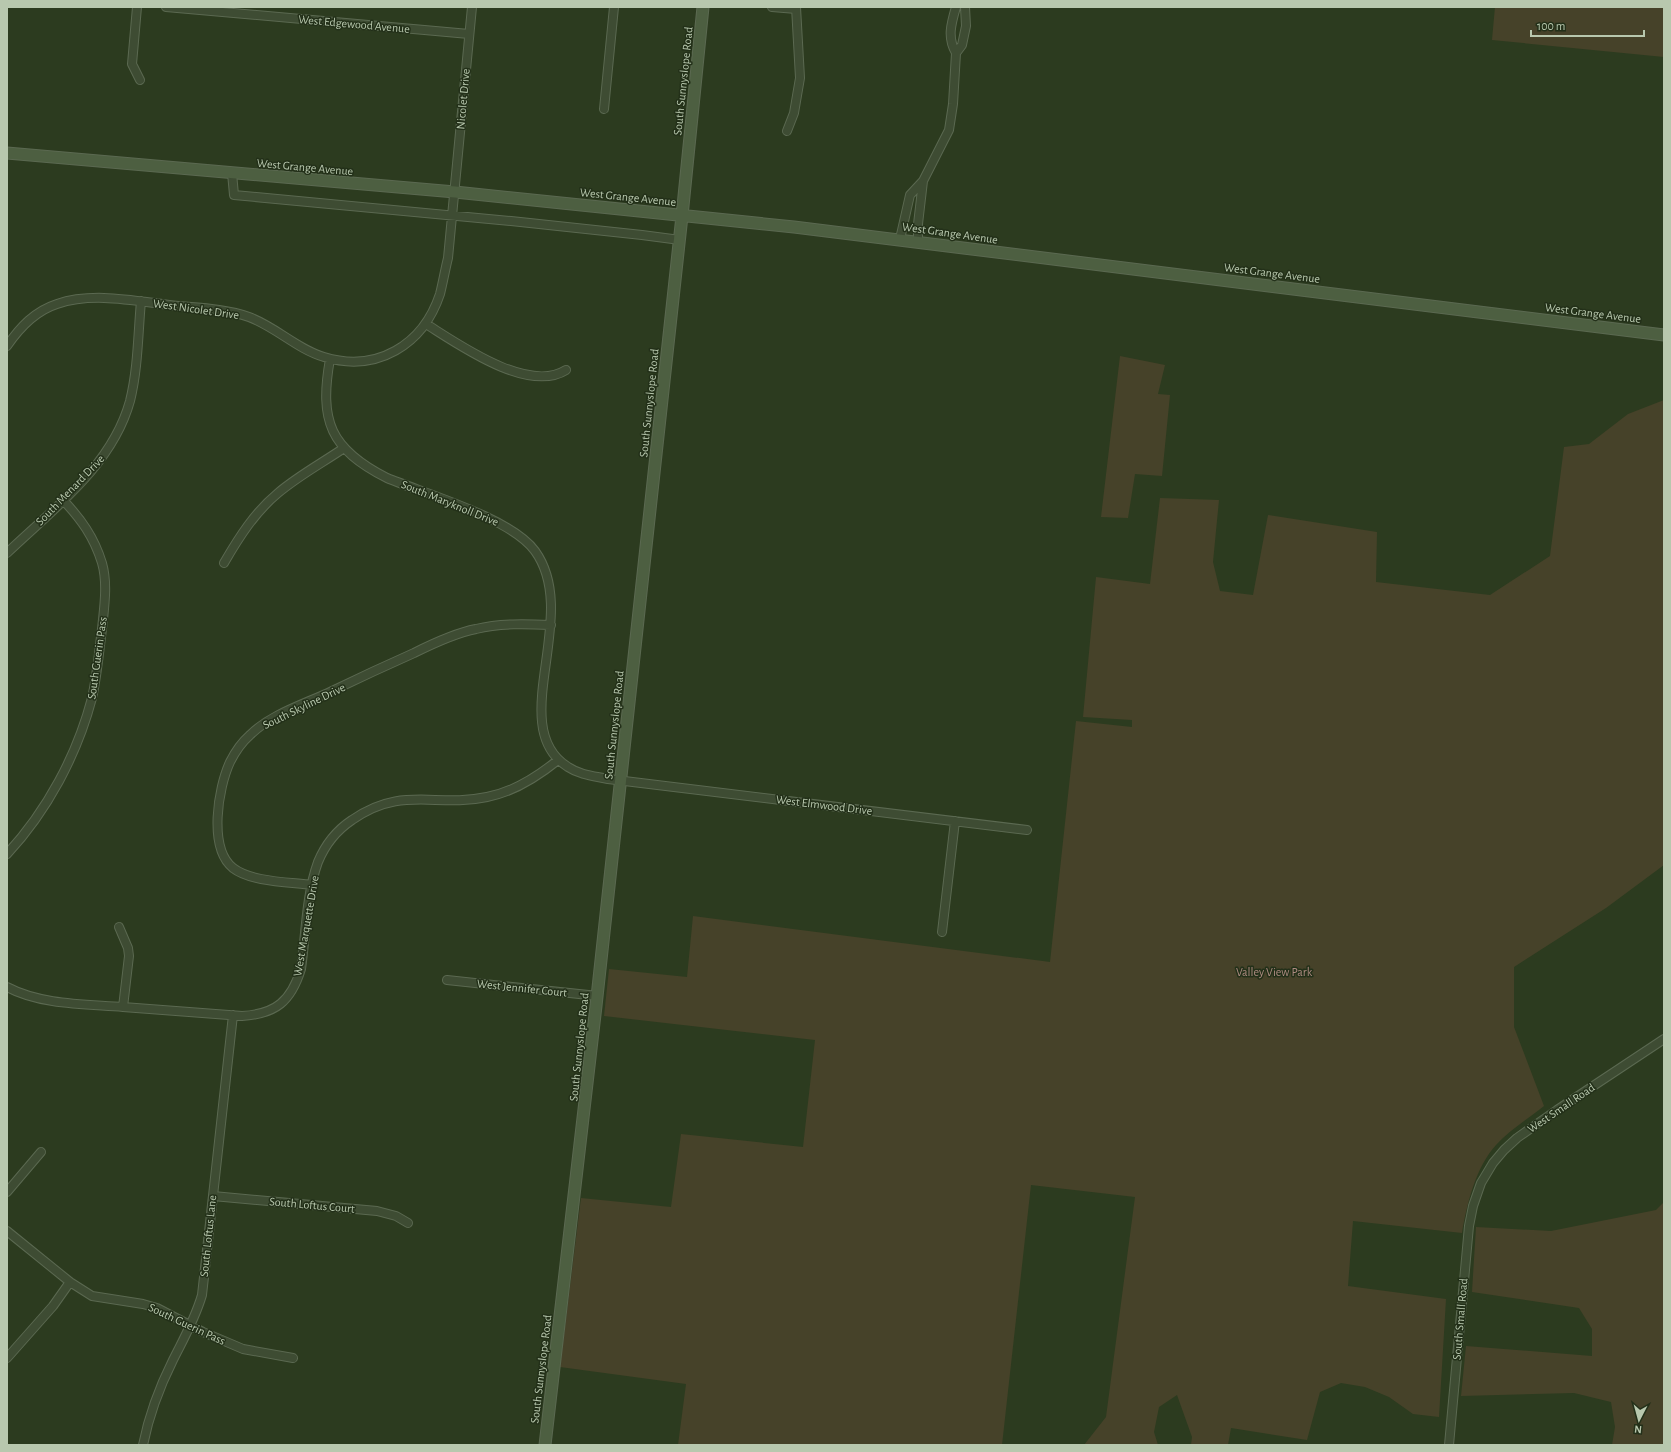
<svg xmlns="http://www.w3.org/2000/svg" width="1671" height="1452" font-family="'Alegreya Sans',sans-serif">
<rect width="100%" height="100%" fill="#2c3b1f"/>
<path fill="#464229" d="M1495 7H1664V57L1492 40Z
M1120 356 1165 365 1158 394 1170 395 1162 476 1135 474 1128 518 1101 517Z
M1664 400V865L1606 908 1514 967V1027L1544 1106C1529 1118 1510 1130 1496 1145 1476 1167 1467 1203 1462 1233L1353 1221 1348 1286 1446 1299 1439 1417 1413 1414 1389 1397 1365 1387 1341 1383 1320 1392 1307 1440 1231 1428 1228 1445H1191L1192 1437 1177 1395 1159 1407 1154 1432 1158 1445H1084L1106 1417 1135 1197 1031 1185 1002 1445H678L686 1384 560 1367 581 1198 671 1207 681 1134 803 1147 815 1040 604 1016 609 969 687 977 693 916 1050 962 1076 721 1132 727V720L1083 717 1096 577 1150 584 1160 498 1219 500 1213 562 1220 591 1253 595 1268 515 1377 532 1376 582 1490 595 1550 556 1564 447 1589 444 1628 414Z
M1664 1202V1445H1612L1615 1427 1611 1402 1574 1393 1461 1396 1466 1346 1592 1356V1329L1579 1308 1472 1292 1476 1227 1551 1231 1656 1210Z"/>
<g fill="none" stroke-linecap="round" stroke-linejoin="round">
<defs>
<path id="street" d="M137 7 132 64 140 80
M166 7 469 34
M772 7 796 9
M956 7C951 24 947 38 956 53
M604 109 614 7
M787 131 794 113 800 78 796 7
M232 173 234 195 511 221 642 235 680 240
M900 239 910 195 923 181 949 130 953 104 956 53 962 45 966 26 965 7
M918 242V224L923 181
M426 324C458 344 528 394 566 370
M7 346C20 327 35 311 57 304 95 291 139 302 178 306 201 308 227 309 249 317 276 327 297 349 324 357 377 373 423 345 440 294 443 282 445 270 448 258L472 7
M330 359C319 421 330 449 387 478 426 494 511 518 535 551 582 616 504 727 568 767 580 775 594 776 608 779L1027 830
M7 553C53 509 112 466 130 401 138 369 138 334 141 301
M224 563C239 537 255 512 278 493 298 476 322 463 344 448
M7 854C47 811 77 755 92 698 97 676 99 652 102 629 104 608 108 584 102 563 94 537 81 519 63 500
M312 885C289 882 251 882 233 868 208 848 218 788 230 762 235 752 242 742 250 735 271 714 305 704 332 691 359 678 387 665 414 653 434 643 455 633 476 629 501 623 526 624 551 625
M119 927 128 948 129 956 123 1007
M942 932 955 821
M447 980 598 996
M7 987C41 1005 85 1004 123 1007 163 1010 202 1013 242 1016 276 1014 291 1001 301 969 306 934 306 895 318 862 325 845 337 830 352 820 402 785 435 808 487 797 514 792 537 777 558 760
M7 1192 41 1152
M213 1196 377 1211 396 1216 408 1223
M7 1231 70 1282 92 1296 143 1304 157 1308 203 1332 243 1349 293 1358
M7 1358 53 1306 70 1282
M143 1445C149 1415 159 1388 173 1360 184 1338 195 1319 202 1295L233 1015
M1449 1445 1469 1226 1473 1206 1481 1183 1493 1163 1504 1150 1517 1138 1557 1110 1664 1039"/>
<path id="secondary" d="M7 153 455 192 794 227 1664 335
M545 1445 596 1006 682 216 703 7"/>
</defs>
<use href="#street" stroke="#5b6951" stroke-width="10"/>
<use href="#secondary" stroke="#5b6951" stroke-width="13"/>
<use href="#street" stroke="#3e4c33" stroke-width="8"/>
<use href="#secondary" stroke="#4d5f41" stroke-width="11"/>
</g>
<g text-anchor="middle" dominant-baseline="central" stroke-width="3" stroke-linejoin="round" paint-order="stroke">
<g font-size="12" fill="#b8c8ae" stroke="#233019">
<text transform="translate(354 24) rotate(5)">West Edgewood Avenue</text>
<text transform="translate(683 81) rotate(-84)">South Sunnyslope Road</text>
<text transform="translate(463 99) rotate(-85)">Nicolet Drive</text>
<text transform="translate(305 167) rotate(5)">West Grange Avenue</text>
<text transform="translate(628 197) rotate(6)">West Grange Avenue</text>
<text transform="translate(950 233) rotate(8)">West Grange Avenue</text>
<text transform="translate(1272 273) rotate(7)">West Grange Avenue</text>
<text transform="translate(196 309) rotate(8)">West Nicolet Drive</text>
<text transform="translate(1593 313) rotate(7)">West Grange Avenue</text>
<text transform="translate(649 403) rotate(-84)">South Sunnyslope Road</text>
<text transform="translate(70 490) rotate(-46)">South Menard Drive</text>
<text transform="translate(450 503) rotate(22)">South Maryknoll Drive</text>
<text transform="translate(97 658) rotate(-82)">South Guerin Pass</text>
<text transform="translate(304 706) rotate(-26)">South Skyline Drive</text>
<text transform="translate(614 725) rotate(-84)">South Sunnyslope Road</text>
<text transform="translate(824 805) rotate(7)">West Elmwood Drive</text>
<text transform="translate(306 926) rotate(-80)">West Marquette Drive</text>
<text transform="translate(522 988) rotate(6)">West Jennifer Court</text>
<text transform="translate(579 1047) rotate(-84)">South Sunnyslope Road</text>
<text transform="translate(1561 1108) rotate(-34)">West Small Road</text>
<text transform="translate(312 1205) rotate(5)">South Loftus Court</text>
<text transform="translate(208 1236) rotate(-84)">South Loftus Lane</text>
<text transform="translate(1460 1319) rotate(-85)">South Small Road</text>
<text transform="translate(187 1324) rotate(25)">South Guerin Pass</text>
<text transform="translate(541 1369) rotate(-83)">South Sunnyslope Road</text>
</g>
<g font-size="12" fill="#af8c82" stroke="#233019">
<text x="1274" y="972">Valley View Park</text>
</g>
</g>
<rect width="1671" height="1452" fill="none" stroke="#b8c8ae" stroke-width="16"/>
<g transform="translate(1639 1420) rotate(186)" stroke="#233019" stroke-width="3" paint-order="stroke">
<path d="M0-3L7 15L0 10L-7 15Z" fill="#b8c8ae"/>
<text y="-6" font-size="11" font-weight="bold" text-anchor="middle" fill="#b8c8ae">N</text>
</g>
<path d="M1531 30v6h113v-6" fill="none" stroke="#b8c8ae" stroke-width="2"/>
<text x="1537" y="30" font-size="12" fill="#b8c8ae" stroke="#233019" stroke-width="3" paint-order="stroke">100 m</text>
</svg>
